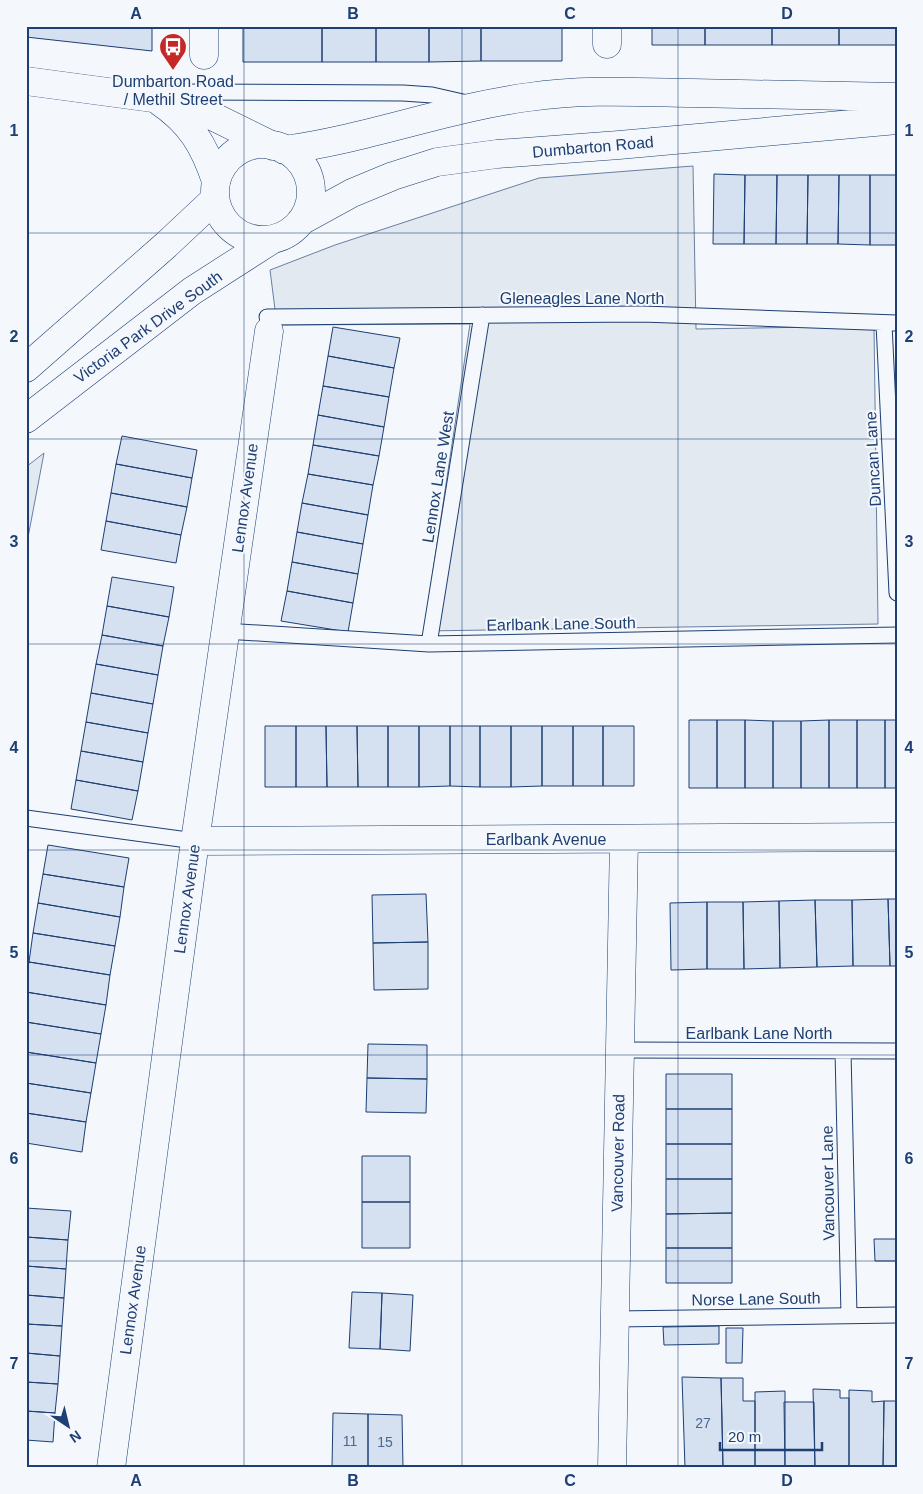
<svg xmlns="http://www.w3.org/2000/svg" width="923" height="1494" font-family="Helvetica,sans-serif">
<rect width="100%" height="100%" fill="#f4f7fb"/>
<path fill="#e3e9f0" stroke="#687fa3" d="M693 166 696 329 874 326 878 624 424 631 470 324 277 325 270 270 335 245 539 178Z
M44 453 26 548V467Z"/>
<path fill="#d5e0f0" stroke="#1d3f73" d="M26 26H152V51L26 37Z
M243 26H322V62H243Z
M322 26H376V62H322Z
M376 26H429V62H376Z
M429 26H481V61L429 62Z
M481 26H562V61H481Z
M652 26H705V45H652Z
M705 26H772V45H705Z
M772 26H839V45H772Z
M839 26H897V45H839Z
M714 174 745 175 744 244H713Z
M745 175H777L776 244H744Z
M777 175H808L807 244H776Z
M808 175H839L838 244H807Z
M839 175H870V245L838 244Z
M870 175H897V245H870Z
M333 327 400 338 394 368 328 356Z
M328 356 394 368 389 397 323 386Z
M323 386 389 397 384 427 318 415Z
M318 415 384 427 379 456 313 445Z
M122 436 197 450 192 478 116 464Z
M313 445 379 456 373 485 308 474Z
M116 464 192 478 187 507 111 493Z
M308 474 373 485 368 515 302 503Z
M111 493 187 507 181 535 106 521Z
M302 503 368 515 363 544 297 532Z
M106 521 181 535 176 563 101 550Z
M297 532 363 544 358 574 292 562Z
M292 562 358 574 353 603 287 591Z
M112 577 174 587 169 617 107 606Z
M287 591 353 603 348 632 281 621Z
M107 606 169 617 163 646 102 635Z
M102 635 163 646 158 675 96 664Z
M96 664 158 675 153 704 91 693Z
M91 693 153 704 148 733 86 722Z
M689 720H717V788H689Z
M717 720H745V788H717Z
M745 720 773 721V788H745Z
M829 720H857V788H829Z
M829 720V788H801V721Z
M857 720H885V788H857Z
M885 720H897V788H885Z
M773 721H801V788H773Z
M86 722 148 733 143 762 81 751Z
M265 726H296V787H265Z
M296 726H326L327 787H296Z
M326 726H357L358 787H327Z
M357 726H388V787H358Z
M388 726H419V787H388Z
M419 726H450V786L419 787Z
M450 726H480V787L450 786Z
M480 726H511V787H480Z
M511 726H542V786L511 787Z
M542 726H573V786H542Z
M573 726H603V786H573Z
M603 726H634V786H603Z
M81 751 143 762 138 791 76 780Z
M76 780 138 791 132 820 71 809Z
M48 845 129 858 124 887 43 874Z
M43 874 124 887 120 917 38 903Z
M426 894 428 942 373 943 372 895Z
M888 899H897V966H890Z
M888 899 890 966H853L852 900Z
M815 900H852L853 966 817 967Z
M815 900 817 967 780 968 779 901Z
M779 901 780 968 744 969 743 902Z
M707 902H743L744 969H707Z
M707 902V969L671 970 670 903Z
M38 903 120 917 115 946 33 933Z
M33 933 115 946 110 975 29 962Z
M428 942V989L374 990 373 943Z
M29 962 110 975 106 1005 26 992V978Z
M26 992 106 1005 101 1034 26 1022Z
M26 1022 101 1034 96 1063 26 1052Z
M368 1044 427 1045V1079L367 1078Z
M26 1052 96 1063 91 1093 26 1083Z
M666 1074H732V1109H666Z
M367 1078 427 1079 426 1113 366 1112Z
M26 1083 91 1093 86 1122 26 1113Z
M666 1109H732V1144H666Z
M26 1113 86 1122 82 1152 26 1143Z
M666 1144H732V1179H666Z
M362 1156H410V1202H362Z
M666 1179H732V1213L666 1214Z
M362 1202H410V1248H362Z
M26 1208 71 1211 68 1240 26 1237Z
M732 1213V1248H666V1214Z
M26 1237 68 1240 66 1269 26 1266Z
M874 1239H897V1261H875Z
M666 1248H732V1283H666Z
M26 1266 66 1269 64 1298 26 1295Z
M352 1292 382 1293 380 1349 349 1348Z
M382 1293 413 1295 410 1351 380 1349Z
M26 1295 64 1298 62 1326 26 1324Z
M26 1324 62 1326 60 1356 26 1353Z
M719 1326V1344L664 1345 663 1327Z
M726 1328H743L742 1363H726Z
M26 1353 60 1356 58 1384 26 1382Z
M682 1377 721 1378 723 1468H685Z
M721 1378H743V1401H755V1468H723Z
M26 1382 58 1384 55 1413 26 1411Z
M813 1389 840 1390V1398H849V1468H815Z
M849 1390 872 1391V1402L884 1401 883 1468H849Z
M785 1391V1468H755V1392Z
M884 1401H897V1468H883Z
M784 1402H814L815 1468H785Z
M26 1411 55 1413 53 1442 26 1440Z
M333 1413 368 1414V1468H332Z
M368 1414 402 1415 403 1468H368Z"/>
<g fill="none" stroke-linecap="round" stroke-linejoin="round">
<defs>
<path id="service" d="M173 92 403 93 432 95 467 103
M267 317 642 314 897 323
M884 324 897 593
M225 631 429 644 897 635
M429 644 482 315
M26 818 195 841
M620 1050 897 1051
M843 1051 849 1315
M615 1319 897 1315"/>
<path id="minor" d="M607 44V26
M204 55V26
M195 841 897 837
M111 1468 195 841 269 331
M612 1468 624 839"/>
<path id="tertiary" d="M26 81 175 101 192 106 273 146
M159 101C191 123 204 145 216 181"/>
<path id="primary" d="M215 192a48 48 0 1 1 96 0a48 48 0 1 1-96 0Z
M284 150C367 139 446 108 529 97 582 89 638 92 692 93 760 94 828 96 897 97
M301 221 352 193 393 176 437 162 497 154 619 145 897 120
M26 368 166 245 215 199
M26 419 192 291 273 239"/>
</defs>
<use href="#service" stroke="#1d3f73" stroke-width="17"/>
<use href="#minor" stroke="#1d3f73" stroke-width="29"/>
<use href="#tertiary" stroke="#1d3f73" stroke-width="29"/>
<use href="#primary" stroke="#1d3f73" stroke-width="29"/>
<use href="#service" stroke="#f4f7fb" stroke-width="15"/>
<use href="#minor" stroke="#f4f7fb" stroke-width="28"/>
<use href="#tertiary" stroke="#f4f7fb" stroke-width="28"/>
<use href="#primary" stroke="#f4f7fb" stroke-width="28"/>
</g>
<path fill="none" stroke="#1d3f73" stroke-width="1" stroke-opacity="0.55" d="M244 26V1468M462 26V1468M678 26V1468M26 233H897M26 439H897M26 644H897M26 850H897M26 1055H897M26 1261H897"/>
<defs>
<symbol id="bus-pin" viewBox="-11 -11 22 30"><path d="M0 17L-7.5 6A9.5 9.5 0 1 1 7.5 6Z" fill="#c62828" stroke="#f4f7fb"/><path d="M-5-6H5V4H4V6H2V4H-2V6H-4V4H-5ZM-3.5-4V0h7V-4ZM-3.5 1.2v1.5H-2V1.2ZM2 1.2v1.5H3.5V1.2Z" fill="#fff"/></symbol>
</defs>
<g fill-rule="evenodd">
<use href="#bus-pin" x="157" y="31" width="32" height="43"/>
</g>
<g text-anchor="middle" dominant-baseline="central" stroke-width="4" stroke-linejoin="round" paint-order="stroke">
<g font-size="14" fill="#4b6792">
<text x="703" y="1423">27</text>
<text x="350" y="1441">11</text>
<text x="385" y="1442">15</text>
</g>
<g font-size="16" fill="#1d3f73" stroke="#f4f7fb">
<text x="173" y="81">Dumbarton Road<tspan x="173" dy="18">/ Methil Street</tspan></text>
</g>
<g font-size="16" fill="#1d3f73" stroke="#f4f7fb">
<text transform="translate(593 147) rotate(-5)">Dumbarton Road</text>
<text x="582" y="298">Gleneagles Lane North</text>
<text transform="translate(148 327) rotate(-36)">Victoria Park Drive South</text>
<text transform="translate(873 459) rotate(-93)">Duncan Lane</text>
<text transform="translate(438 477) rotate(-81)">Lennox Lane West</text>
<text transform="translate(245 498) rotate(-82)">Lennox Avenue</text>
<text transform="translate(561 624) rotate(-1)">Earlbank Lane South</text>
<text x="546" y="839">Earlbank Avenue</text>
<text transform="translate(187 899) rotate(-82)">Lennox Avenue</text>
<text x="759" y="1033">Earlbank Lane North</text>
<text transform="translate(618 1153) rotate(-89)">Vancouver Road</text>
<text transform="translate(828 1183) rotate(-91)">Vancouver Lane</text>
<text transform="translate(756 1299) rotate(-1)">Norse Lane South</text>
<text transform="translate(133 1300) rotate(-82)">Lennox Avenue</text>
</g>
</g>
<rect width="923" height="1494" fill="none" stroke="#f4f7fb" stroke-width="55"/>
<g transform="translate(68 1426) rotate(145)" stroke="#f4f7fb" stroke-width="4" paint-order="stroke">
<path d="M0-4L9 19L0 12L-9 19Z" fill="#1d3f73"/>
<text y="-8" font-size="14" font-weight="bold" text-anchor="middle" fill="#1d3f73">N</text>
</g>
<path d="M720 1442v8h102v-8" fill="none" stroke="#1d3f73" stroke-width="2.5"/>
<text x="728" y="1442" font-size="15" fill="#1d3f73" stroke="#f4f7fb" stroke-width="4" paint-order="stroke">20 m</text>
<rect x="28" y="28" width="868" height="1438" fill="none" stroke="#1d3f73" stroke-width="2"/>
<g font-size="16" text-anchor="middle" font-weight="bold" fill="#1d3f73">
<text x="136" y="19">A</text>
<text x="353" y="19">B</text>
<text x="570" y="19">C</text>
<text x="787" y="19">D</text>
<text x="14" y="136">1</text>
<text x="909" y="136">1</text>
<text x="14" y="342">2</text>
<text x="909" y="342">2</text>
<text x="14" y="547">3</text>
<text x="909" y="547">3</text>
<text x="14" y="753">4</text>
<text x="909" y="753">4</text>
<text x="14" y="958">5</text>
<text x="909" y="958">5</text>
<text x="14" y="1164">6</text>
<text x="909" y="1164">6</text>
<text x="14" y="1369">7</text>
<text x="909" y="1369">7</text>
<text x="136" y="1486">A</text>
<text x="353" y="1486">B</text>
<text x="570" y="1486">C</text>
<text x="787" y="1486">D</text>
</g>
</svg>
